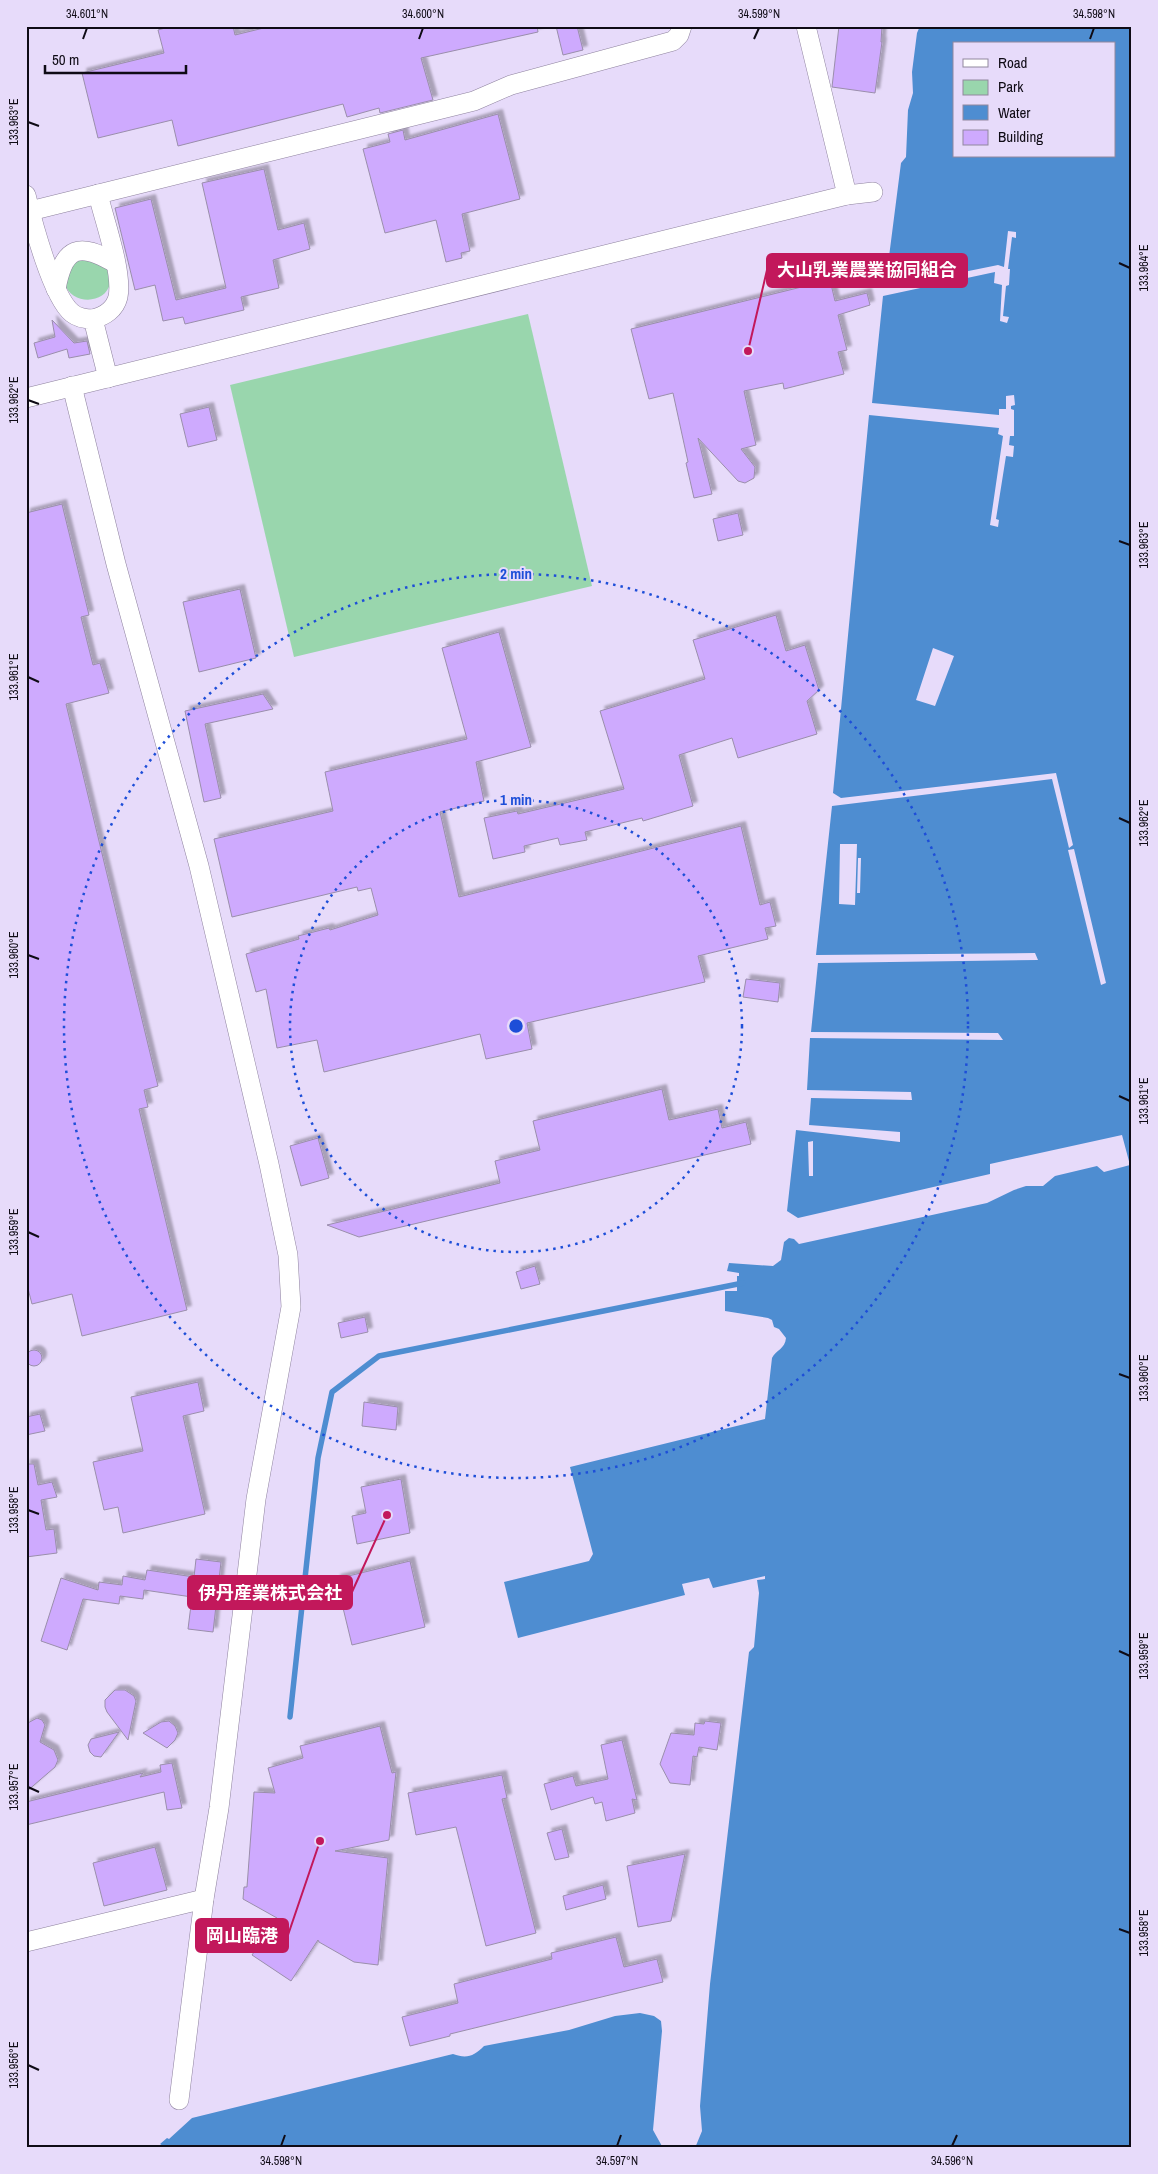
<svg xmlns="http://www.w3.org/2000/svg" width="1158" height="2174" viewBox="0 0 1158 2174" font-family="'Archivo Narrow','Noto Sans JP',sans-serif">
<defs>
<filter id="shadow"><feDropShadow dx="4.5" dy="-4.5" stdDeviation="1" flood-color="#0004"/></filter>
</defs>
<rect width="100%" height="100%" fill="#e7dbfa"/>
<g fill="#99d6ad">
<path d="M82,254l26,13c1,5 3,11 2,16 -4,22 -39,22 -45,1 -1,-4 0,-11 0,-15z"/>
<path d="M528,314l64,272 -298,71 -64,-272z"/>
</g>
<g fill="#4e8dd1" fill-rule="evenodd">
<path d="M920,26h212v2122h-437l7,-17 -2,-25 10,-122 39,-332 5,-5 5,-54 -2,-13 8,-1v-3l-52,12 -4,-10 -27,6 3,11 -167,43 -14,-56 85,-21 4,-7 -23,-87 195,-48 7,-61c4,-8 13,-9 14,-20l-7,-9 -5,-2 -2,-7 -4,-2 -43,-7v-20h12v-15h2v-3l-12,-2 2,-8 44,3 8,-6 3,-18 5,-4 5,1 5,5 188,-41 27,-13 12,-4h17l12,-10 42,-10 7,6 26,-7 -8,-30 -132,29v10l-192,44 -11,-7 9,-81 104,12v-10l-91,-7 2,-27 101,2 -1,-8 -104,-2 3,-52 193,2 -5,-7 -187,-1 7,-69 220,-3 -3,-7 -219,2 16,-149 220,-27 17,69 4,-3 -17,-72 -215,25 -8,-5 36,-378 130,13 -1,6 5,2 -13,89 8,2 1,-7 -3,-1 10,-63 7,1 1,-11 -5,-1 1,-9h4v-26l-3,-1v-3l4,-1 -1,-10 -8,1v13h-7v6l-127,-12 11,-107 112,-24 -1,11 8,2 -2,36 7,2 2,-6 -6,-1 3,-30 3,-1 1,-16h-2l4,-32 4,1v-6l-8,-1 -4,36 -6,-2 -113,23 16,-125 5,-6 2,-47 5,-17 -1,-21 5,-39zM954,44h160v112h-160zM933,648l21,8 -19,50 -19,-6zM840,844h17l-2,61 -16,-1zM1074,849l32,134 -5,2 -33,-135zM858,858h3l-1,35h-3zM813,1141v35h-4l-1,-34z"/>
<path d="M640,2013l14,3 7,5 1,10 -9,99 10,18h-502l2,-2 -3,-2 7,-6 2,1 23,-21 261,-64c14,5 21,2 31,-8l85,-16 46,-14z"/>
</g>
<g fill="none" stroke-linecap="round" stroke-linejoin="round">
<path stroke="#4e8dd1" stroke-width="5.5" d="M290,1717l28,-259 14,-66 47,-36 364,-73"/>
</g>
<g fill="#ceaafe" stroke="#9a8eab" filter="url(#shadow)">
<path d="M172,26h61l2,9 37,-9h265l1,6 -117,26 12,42 -53,13 -1,-5 -32,9 -4,-13 -165,42 -6,-26 -74,18 -16,-65 82,-20 -6,-23z"/>
<path d="M556,26h21l6,24 -20,5z"/>
<path d="M839,26h43l-1,16h1l-7,51 -43,-6z"/>
<path d="M498,114l22,85 -58,15 8,37 -9,2 1,5 -16,4 -10,-42 -51,13 -22,-84 27,-7 -2,-8 15,-4 2,10z"/>
<path d="M264,169l14,61 26,-7 6,26 -37,11 6,28 -38,9 3,13 -59,14 -2,-7 -20,4 -8,-36 -20,5 -20,-82 36,-9 25,101 50,-12 -24,-105z"/>
<path d="M830,280l5,21 32,-8 3,12 -32,10 9,35 -9,2 6,22 -60,15 -1,-6 -39,8 12,54 -15,4 14,18 -1,11 -9,5 -7,-2 -40,-43 14,56 -18,4 -8,-35 2,-1 -15,-69 -24,6 -18,-70z"/>
<path d="M52,320l22,23 13,-2 3,13 -21,4 -2,-9 -29,9 -4,-15 21,-6z"/>
<path d="M209,407l8,33 -29,7 -8,-33z"/>
<path d="M62,504l27,111 -8,2 12,48 7,-2 9,30 -43,11 92,382 -14,4 4,17 -9,2 48,201 -105,26 -10,-42 -40,10 -6,-23v-768z"/>
<path d="M738,513l5,22 -25,6 -5,-22z"/>
<path d="M240,589l16,69 -57,14 -16,-70z"/>
<path d="M776,615l10,36 19,-6 14,45 -12,11 10,33 -79,24 -6,-20 -53,17 14,51 -50,15 -1,-3 -57,14 2,8 -27,5 -2,-7 -34,8 1,6 -32,7 -9,-41 33,-7 1,3 106,-25 -24,-78 105,-32 -12,-39z"/>
<path d="M499,632l32,115 -55,15 8,39 -44,11 19,85 282,-71 19,79 10,-3 6,24 -11,2 3,11 -70,17 7,26 -178,41 5,26 -46,10 -6,-25 -156,38 -7,-32 -40,8 -11,-59 -10,3 -10,-38 53,-15 -1,-3 31,-8 1,2 48,-15 -7,-27 -13,3 -1,-4 -125,30 -18,-78 119,-28 -8,-39 142,-33 -25,-91z"/>
<path d="M263,694l10,15 -68,15 16,74 -17,4 -19,-91z"/>
<path d="M746,979l34,4 -2,19 -35,-5z"/>
<path d="M662,1089l7,31 49,-11 4,19 24,-6 5,22 -392,93 -32,-12 173,-42 -5,-22 45,-11 -7,-29z"/>
<path d="M318,1138l11,40 -28,8 -11,-40z"/>
<path d="M535,1266l5,18 -19,5 -5,-17z"/>
<path d="M365,1317l3,15 -27,6 -3,-15z"/>
<circle cx="34" cy="1358" r="8"/>
<path d="M198,1382l6,29 -21,5 22,98 -82,19 -5,-26 -14,3 -11,-48 50,-11 -12,-54z"/>
<path d="M364,1402l34,5 -2,23 -34,-4z"/>
<path d="M40,1414l5,17 -19,4v-18z"/>
<path d="M26,1464h8l4,21 14,-3 5,15 -16,3 5,30 8,-1 3,24 -31,4z"/>
<path d="M401,1479l9,54 -53,11 -5,-28 14,-3 -5,-26z"/>
<path d="M196,1559l25,3 -8,70 -25,-3 4,-32 -48,-7 -1,9 -23,-3 -1,8 -36,-5 -16,51 -26,-9 20,-63 37,12 1,-8 23,3 1,-9 22,4 2,-10 47,7z"/>
<path d="M410,1561l15,66 -73,18 -16,-66z"/>
<path d="M115,1690h10l9,6 2,5 -8,39 -21,-28 -2,-5v-7z"/>
<path d="M37,1718l5,2 3,5 -5,17 14,8 4,10 -3,7 -29,25v-68z"/>
<path d="M169,1721l6,5 3,7 -3,7 -8,8 -24,-15 18,-11z"/>
<path d="M705,1721l16,2 -4,27 -18,-3 -2,10 -4,-1 -3,29 -20,-2 -10,-19 11,-31 23,2 1,-12 9,1z"/>
<path d="M380,1726l12,47 4,-1 -7,68 -54,11 53,7 -10,107 -24,-3 -35,-20 -1,-2 -27,41 -39,-26 25,-37 -34,-19 1,-12h3l7,-95 21,1 -7,-25 35,-10 -3,-12z"/>
<path d="M119,1732l-18,25 -7,-1 -4,-4 -2,-7 3,-6z"/>
<path d="M622,1740l15,60 -5,-1 3,14 -29,8 -4,-19 -7,2 -2,-7 -42,13 -7,-26 29,-8 3,10 32,-7 -7,-34z"/>
<path d="M172,1763l10,45 -15,2 -3,-18 -138,33v-23l117,-29 -3,4 21,-5 -1,-7z"/>
<path d="M502,1775l5,23 -5,1 34,134 -50,13 -30,-119 -40,8 -8,-42z"/>
<path d="M562,1829l7,28 -14,3 -8,-27z"/>
<path d="M155,1847l12,43 -63,16 -11,-43z"/>
<path d="M685,1854l-14,67 -33,6 -11,-61z"/>
<path d="M603,1885l3,14 -40,11 -3,-14z"/>
<path d="M616,1937l8,30 33,-8 6,23 -213,52v2l-40,10 -8,-29 56,-14 -4,-19 98,-25 -1,-6z"/>
</g>
<g fill="none" stroke-linecap="round" stroke-linejoin="round">
<g stroke="#8e829e" stroke-width="20">
<g id="minor">
<path d="M806,26l41,169"/>
<path d="M26,195c6,25 26,102 46,118 6,5 13,6 21,6l15,59"/>
<path d="M30,211l444,-110 37,-16 162,-44 6,-6 3,-9"/>
<path d="M56,289c8,-43 23,-47 59,-26"/>
<path d="M93,319c12,-3 22,-10 25,-22 5,-25 -14,-77 -20,-103"/>
<path d="M72,386l44,178 83,302 70,298 19,91 3,52 -35,192 -37,309 -15,91 -25,201"/>
<path d="M26,398l821,-203 26,-3"/>
<path d="M26,1942l178,-43"/>
</g>
</g>
<use href="#minor" stroke="#fff" stroke-width="19"/>
</g>
<path fill="none" stroke="#0f0b15" stroke-width="2" d="M83,39l4,-11M419,39l4,-11M754,39l5,-11M1090,39l4,-11M28,122l11,4M1119,263l11,5M28,400l11,4M1119,541l11,4M28,677l11,5M1119,818l11,5M28,955l11,4M1119,1096l11,5M28,1232l11,5M1119,1374l11,4M28,1510l11,4M1119,1651l11,5M28,1787l11,5M1119,1929l11,4M28,2065l11,5M281,2146l4,-11M617,2146l4,-11M952,2146l5,-11"/>
<g fill="none" stroke="#1d4ed8" stroke-width="2.5" stroke-dasharray="2.5 5">
<circle cx="516" cy="1026" r="226"/>
<circle cx="516" cy="1026" r="452"/>
</g>
<circle cx="516" cy="1026" r="8" fill="#1d4ed8" stroke="#e7dbfa" stroke-width="2.5"/>
<g font-size="15" text-anchor="middle" font-weight="bold" fill="#1d4ed8" stroke="#e7dbfa" stroke-width="4" stroke-linejoin="round" paint-order="stroke">
<text x="516" y="579">2 min</text>
<text x="516" y="805">1 min</text>
</g>
<path fill="none" stroke="#c2185b" stroke-width="2" d="M748 351L767 270M387 1515L352 1592M320 1841L288 1935"/>
<g fill="#c2185b" stroke="#e7dbfa" stroke-width="2">
<circle cx="748" cy="351" r="5"/>
<circle cx="387" cy="1515" r="5"/>
<circle cx="320" cy="1841" r="5"/>
</g>
<g fill="#c2185b" stroke="#c2185b" stroke-width="2">
<rect x="767" y="254" width="200" height="33" rx="5"/>
<rect x="188" y="1576" width="164" height="33" rx="5"/>
<rect x="196" y="1919" width="92" height="33" rx="5"/>
</g>
<g font-size="18" text-anchor="middle" font-weight="bold" fill="#fff">
<text x="867" y="276">大山乳業農業協同組合</text>
<text x="270" y="1599">伊丹産業株式会社</text>
<text x="242" y="1942">岡山臨港</text>
</g>
<rect width="1158" height="2174" fill="none" stroke="#e7dbfa" stroke-width="55"/>
<rect x="953" y="42" width="162" height="115" fill="#e7dbfa" stroke="#91889e"/>
<rect x="963" y="59" width="25" height="8" fill="#ffffff" stroke="#91889e"/>
<text x="998" y="68" font-size="15" fill="#0f0b15">Road</text>
<rect x="963" y="80" width="25" height="15" fill="#99d6ad" stroke="#91889e"/>
<text x="998" y="92" font-size="15" fill="#0f0b15">Park</text>
<rect x="963" y="105" width="25" height="15" fill="#4e8dd1" stroke="#91889e"/>
<text x="998" y="118" font-size="15" fill="#0f0b15">Water</text>
<rect x="963" y="130" width="25" height="15" fill="#ceaafe" stroke="#91889e"/>
<text x="998" y="142" font-size="15" fill="#0f0b15">Building</text>
<path d="M45 65v8h141v-8" fill="none" stroke="#0f0b15" stroke-width="2.5"/>
<text x="52" y="65" font-size="15" fill="#0f0b15" stroke="#e7dbfa" stroke-width="4" paint-order="stroke">50 m</text>
<rect x="28" y="28" width="1102" height="2118" fill="none" stroke="#0f0b15" stroke-width="2"/>
<g font-size="12" text-anchor="middle" fill="#0f0b15">
<text x="87" y="18">34.601°N</text>
<text x="423" y="18">34.600°N</text>
<text x="759" y="18">34.599°N</text>
<text x="1094" y="18">34.598°N</text>
<text transform="translate(14 122) rotate(-90)" y="4">133.963°E</text>
<text transform="translate(1144 268) rotate(-90)" y="4">133.964°E</text>
<text transform="translate(14 400) rotate(-90)" y="4">133.962°E</text>
<text transform="translate(1144 545) rotate(-90)" y="4">133.963°E</text>
<text transform="translate(14 677) rotate(-90)" y="4">133.961°E</text>
<text transform="translate(1144 823) rotate(-90)" y="4">133.962°E</text>
<text transform="translate(14 955) rotate(-90)" y="4">133.960°E</text>
<text transform="translate(1144 1101) rotate(-90)" y="4">133.961°E</text>
<text transform="translate(14 1232) rotate(-90)" y="4">133.959°E</text>
<text transform="translate(1144 1378) rotate(-90)" y="4">133.960°E</text>
<text transform="translate(14 1510) rotate(-90)" y="4">133.958°E</text>
<text transform="translate(1144 1656) rotate(-90)" y="4">133.959°E</text>
<text transform="translate(14 1787) rotate(-90)" y="4">133.957°E</text>
<text transform="translate(1144 1933) rotate(-90)" y="4">133.958°E</text>
<text transform="translate(14 2065) rotate(-90)" y="4">133.956°E</text>
<text x="281" y="2165">34.598°N</text>
<text x="617" y="2165">34.597°N</text>
<text x="952" y="2165">34.596°N</text>
</g>
</svg>
